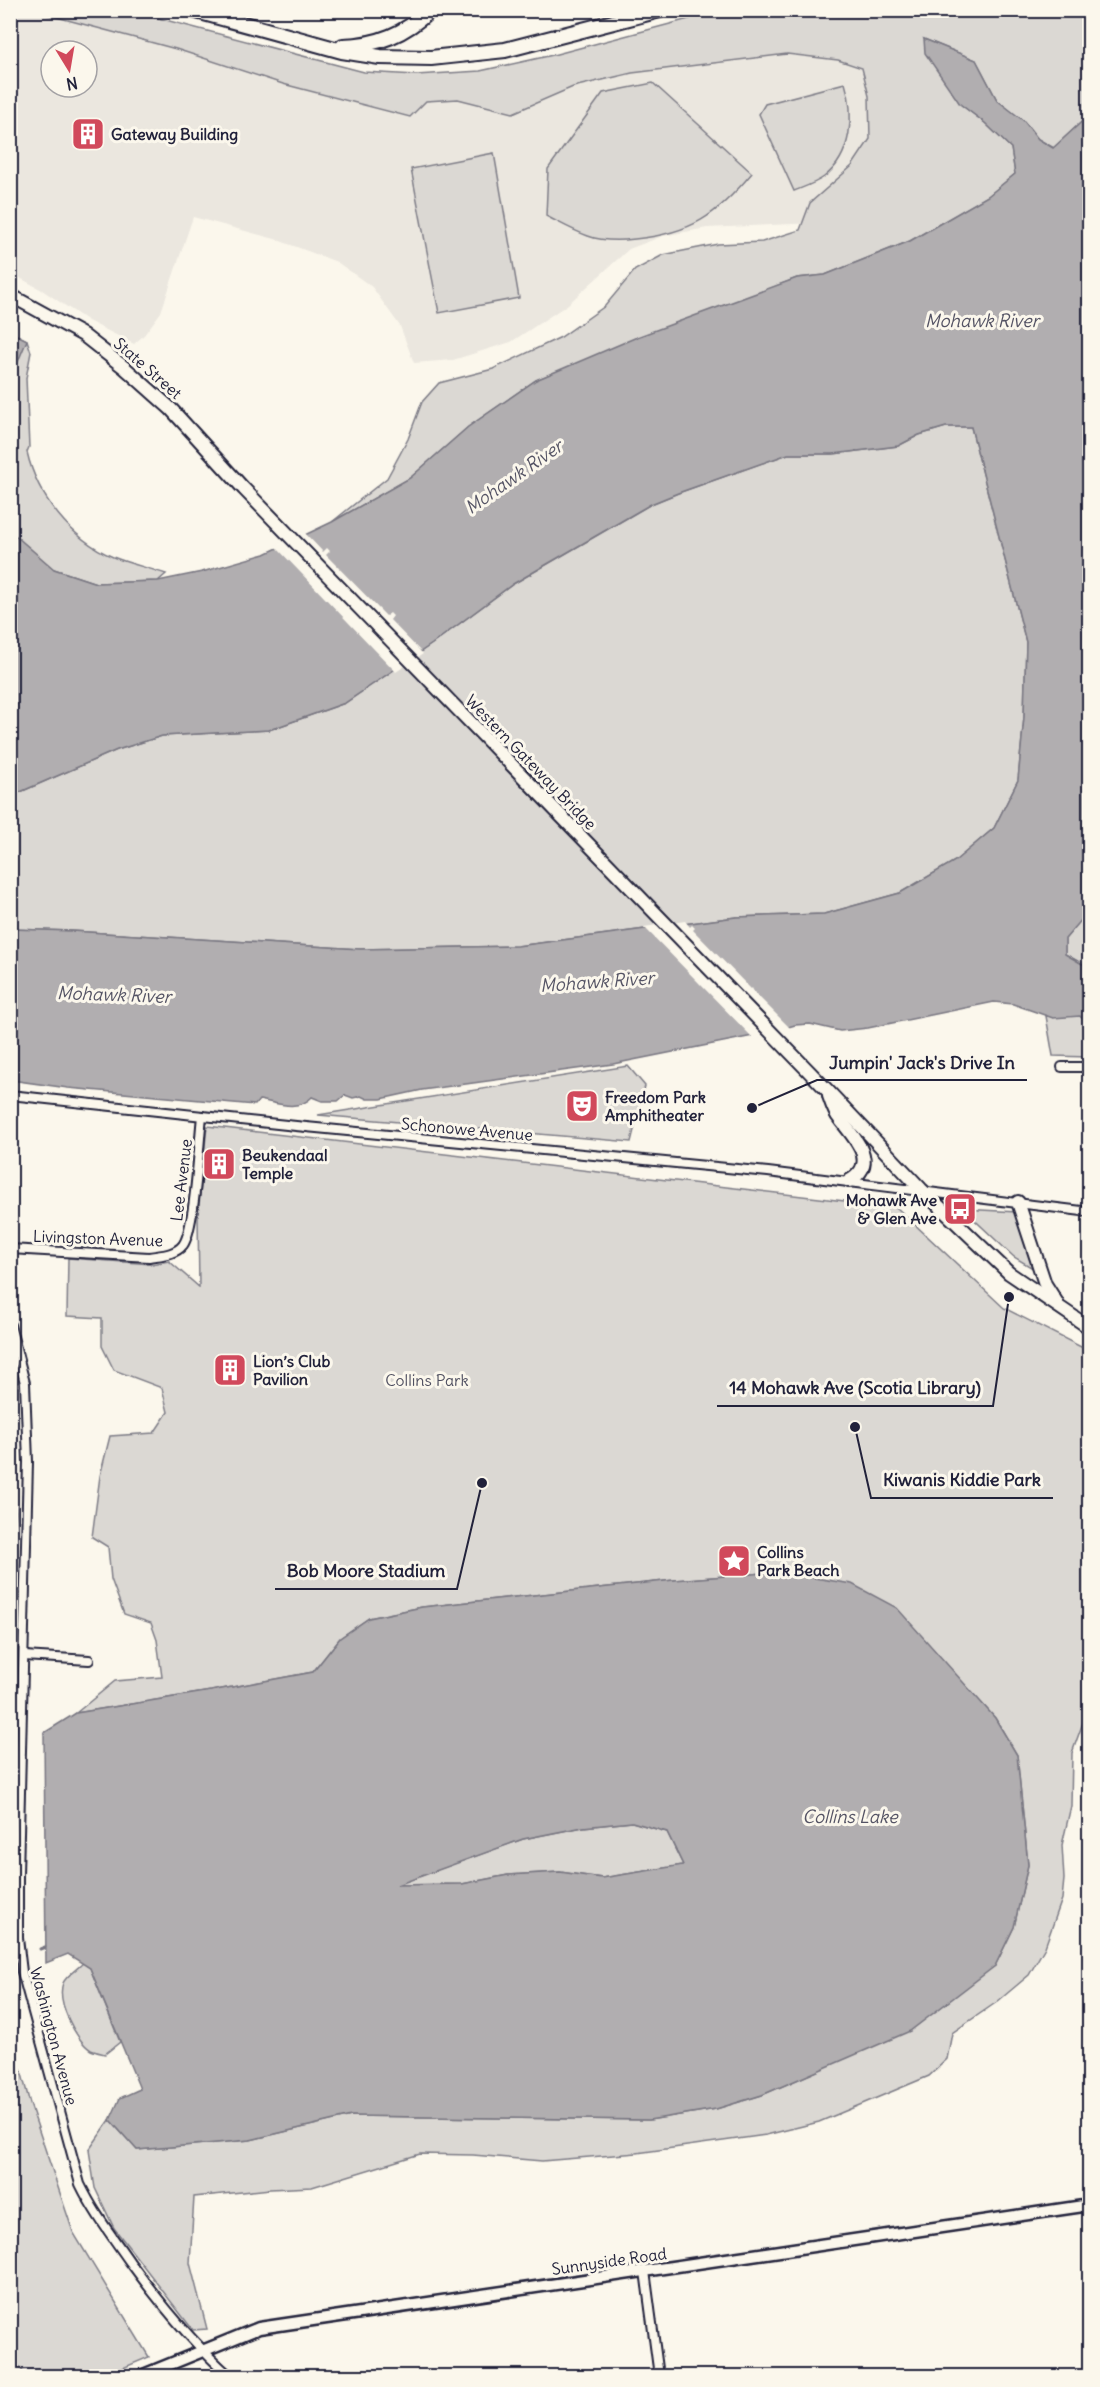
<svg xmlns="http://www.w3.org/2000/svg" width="1100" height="2387" viewBox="0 0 1100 2387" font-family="Delius,sans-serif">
<rect width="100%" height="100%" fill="#fbf7ec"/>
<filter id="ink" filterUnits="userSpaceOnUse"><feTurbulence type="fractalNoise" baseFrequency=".0167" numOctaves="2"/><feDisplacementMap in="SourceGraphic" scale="12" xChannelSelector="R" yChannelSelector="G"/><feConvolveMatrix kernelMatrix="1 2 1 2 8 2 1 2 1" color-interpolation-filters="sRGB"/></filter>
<g filter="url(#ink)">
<path fill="#ebe7df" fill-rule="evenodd" d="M10,11h24l142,38 107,35 126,33 17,-16 32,-2 55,13 60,-25 59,-14 158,-29 77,13 25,111 -78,55 -107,5 -44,8 -34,13 -62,56 -56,37 -58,18 -39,3 -14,-37 -28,-39 -35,-25 -62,-23 -82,-22 -32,95 -17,23 -10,9 -46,-23 -46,-31 -31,-17zM51,51h36v36h-36z"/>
<g fill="#dbd8d3" stroke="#7e7d87" stroke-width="1.5">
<path d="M34,11h97l233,61 52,3 64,-4 73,-16 166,-44h370v104l-35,33 -16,-9 -15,-18 -26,-21 -21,-40 -52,-21 36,65 25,19 26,25 4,26 -27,22 -78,45 -85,34 -28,3 -261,102 -68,47 -58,51 -78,44 55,-44 21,-39 14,-37 17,-19 54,-14 68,-32 44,-31 30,-36 28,-15 55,-11 44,-2 38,-12 10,-27 42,-37 18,-27 -1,-43 -7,-28 -24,-8 -51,-6 -155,19 -59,14 -60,26 -55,-14 -32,2 -16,16 -127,-33 -107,-35z"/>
<path d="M653,83l99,90c-36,43 -60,60 -117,66 -15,2 -33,2 -47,-3 -14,-5 -28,-13 -42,-20l2,-47 55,-76z"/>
<path d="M845,83c10,31 7,73 -21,94 -8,6 -20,10 -30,14l-35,-77 6,-10z"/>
<path d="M494,153l25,145 -80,15 -28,-144z"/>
<path d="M19,336l8,4 4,12 -5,26 3,69 -2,5c10,44 44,87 86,105 17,7 36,11 53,17l-8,7 -62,2 -42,-14 -43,5 -1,-223z"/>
<path d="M946,427h25l55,215 -2,75 -6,63 -24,48 -39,33 -55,32 -76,21 -88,3 -219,29 -157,3 -288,-18 -61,-2v-133l106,-46 45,-14 107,-6 76,-27 87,-59 81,-60 138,-80 27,-11 110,-39h45l65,-8 21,-11z"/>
<path d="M1089,910v53l-6,1 -18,-10v-15z"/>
<path d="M1046,1016h34l9,9v32l-36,-1z"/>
<path d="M628,1066l17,20 -14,56 -313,-27z"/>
<path d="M207,1126l689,81 108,101 85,43v355l-17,47 -1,53 -9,39 2,34 -2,20 -17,48 -16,28 -32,27 -45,31 -5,26 -18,17 -110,46 -53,13 -129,18 -95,8 -69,-6 -53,-1 -108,33 -42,2 -76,8 -4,66 17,66 -14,1 -79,-102 -19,-40 -6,-38 21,-30 27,30 113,-10 101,-24 298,4 67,-11 46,-14 57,-25 176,-104 19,-39 14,-62 -11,-110 -22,-37 -52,-57 -166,-89 -103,8 -252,27 -53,11 -29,20 -27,34 -102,19 -135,22 39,-32 47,-4 -5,-37 -6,-17 -27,-9 -13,-35 -3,-32 -16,-10 8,-61 10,-40 44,-3 14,-21 -6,-24 -48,-18 -12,-24v-28l-35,-2 1,-58 84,6 17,-3 30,26 -1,-72z"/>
<path d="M963,1209l54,3 19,58 -22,-13z"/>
<path d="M10,1439l6,72 -5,90h-1z"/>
<path d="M632,1822l35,10 16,33 -81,13 -42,-6 -52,3 -46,9 -67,1 128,-46 60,-12z"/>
<path d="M83,1963l7,5 30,74 -15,12c-4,-1 -10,-2 -14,-4 -15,-9 -35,-49 -28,-67 3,-7 14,-14 20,-20z"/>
<path d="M11,2033l19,71 43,128 76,125 -45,19h-78l-15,-21z"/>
</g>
<g fill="#b1aeb0" stroke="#787681" stroke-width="1.5" fill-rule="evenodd">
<path d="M924,39l52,21 21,40 27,21 14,18 15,9 36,-33 1,795 -25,29v15l17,10 7,-1v62l-9,-9 -27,2 -40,-14 -19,-2 -126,26 -28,3 -30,-7 -15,1 -27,8 -155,31 -191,26 -41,9h-14l-6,-3 -8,2 -8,-3 -7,6h-16l-10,-4c-14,15 -36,6 -53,3l-4,5 -187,-17 -57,-8v-151l61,2 288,18 157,-3 219,-29 88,-3 76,-21 55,-32 39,-33 24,-48 6,-63 2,-75 -55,-215h-25l-27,8 -21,11 -65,8h-45l-110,39 -27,11 -138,80 -81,60 -87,59 -76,27 -107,6 -45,14 -106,46 -1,-265 44,38 42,14 62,-2 44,-9 63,-18 67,-32 78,-44 58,-51 68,-47 101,-43 160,-59 28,-3 85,-34 78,-45 27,-22 -4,-26 -26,-25 -25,-19 -35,-51z"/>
<path d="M11,332l16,8 -13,31 -3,27z"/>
<path d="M777,1572l75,12 45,24 98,110 22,37 11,110 -14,62 -19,39 -85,65 -148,64 -46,14 -67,11 -298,-4 -101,24 -113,10 -27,-30 10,-22 20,-9 -50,-121 -22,-14 -22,9 -2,-230 32,-20 135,-22 102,-19 27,-34 29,-20 53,-11 252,-27zM632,1822l35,10 16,33 -81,13 -42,-6 -52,3 -46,9 -65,1 126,-46 60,-12z"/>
</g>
<g fill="#fbf7ec">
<path d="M304,532l19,20 4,-4 3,3 -4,4 60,61 4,-3 3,3 -3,4 33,34 -27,18 -121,-126z"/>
<path d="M685,921l5,6 2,-2 3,3 -2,2 58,59 1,-1 2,4 37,37 -37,10 -110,-112z"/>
</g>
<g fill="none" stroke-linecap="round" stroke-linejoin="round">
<path stroke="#787681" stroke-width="3" d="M40,1949l5,-2"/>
<g stroke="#22223b" stroke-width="12">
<g id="street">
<path d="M1062,1067h28"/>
<path d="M10,1095l286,31 472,46 322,40"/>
<path d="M10,1249l139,8c12,-2 26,-2 34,-12 12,-16 16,-104 19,-129"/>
<path d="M10,1325l15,58 3,79 -10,413v63l4,34 58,212c14,29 32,52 50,78 30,41 62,81 100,114"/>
<path d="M24,1656l65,4"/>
<path d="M645,2271l14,105"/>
</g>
</g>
<g stroke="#22223b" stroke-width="15">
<path id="secondary" d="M141,2376l118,-48 831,-123"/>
</g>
<g stroke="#22223b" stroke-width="16">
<g id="primary">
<path d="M10,295l73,40 42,33 46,41 73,80 583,601 94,99 88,84 81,55"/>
<path d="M829,1096c3,8 5,16 10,22 14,19 42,45 10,63"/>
<path d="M1018,1202l27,82 12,19"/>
</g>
</g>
<g stroke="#22223b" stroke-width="18">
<g id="highway">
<path d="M193,10l149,41 38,6 51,1 74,-8 155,-40"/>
<path d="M343,46c35,-1 62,-12 87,-36"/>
</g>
</g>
<use href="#street" stroke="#fbf7ec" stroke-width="8"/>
<use href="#secondary" stroke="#fbf7ec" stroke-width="10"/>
<use href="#primary" stroke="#fbf7ec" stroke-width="12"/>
<use href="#highway" stroke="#fbf7ec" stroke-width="14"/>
<path stroke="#22223b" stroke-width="3" d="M10,2373l3,3"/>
</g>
</g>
<defs>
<g id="building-square" transform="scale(1.725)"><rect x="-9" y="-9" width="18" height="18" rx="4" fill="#d1495b" stroke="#fbf7ec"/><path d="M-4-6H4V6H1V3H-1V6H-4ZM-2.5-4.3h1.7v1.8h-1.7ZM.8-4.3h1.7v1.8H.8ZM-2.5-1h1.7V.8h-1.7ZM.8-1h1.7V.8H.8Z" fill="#fff"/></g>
<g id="theatre-square" transform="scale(1.725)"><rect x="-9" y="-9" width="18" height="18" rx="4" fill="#d1495b" stroke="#fbf7ec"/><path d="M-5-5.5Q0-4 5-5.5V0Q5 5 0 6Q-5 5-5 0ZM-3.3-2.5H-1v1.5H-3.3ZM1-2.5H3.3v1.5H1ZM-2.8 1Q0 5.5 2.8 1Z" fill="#fff"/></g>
<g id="bus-square" transform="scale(1.725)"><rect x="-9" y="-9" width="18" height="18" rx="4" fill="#d1495b" stroke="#fbf7ec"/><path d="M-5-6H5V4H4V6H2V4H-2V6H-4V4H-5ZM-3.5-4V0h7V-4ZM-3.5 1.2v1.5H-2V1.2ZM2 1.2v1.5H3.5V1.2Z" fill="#fff"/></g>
<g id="sight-square" transform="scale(1.725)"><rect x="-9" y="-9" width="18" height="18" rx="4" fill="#d1495b" stroke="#fbf7ec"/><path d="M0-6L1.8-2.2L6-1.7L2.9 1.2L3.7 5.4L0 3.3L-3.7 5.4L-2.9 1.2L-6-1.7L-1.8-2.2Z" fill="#fff"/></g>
</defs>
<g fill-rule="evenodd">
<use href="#building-square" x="88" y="134"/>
<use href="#theatre-square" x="582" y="1106"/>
<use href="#building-square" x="219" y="1164"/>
<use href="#bus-square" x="960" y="1209"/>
<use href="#building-square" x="230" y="1370"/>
<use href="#sight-square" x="734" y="1561"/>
</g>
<g text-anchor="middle" stroke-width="6" stroke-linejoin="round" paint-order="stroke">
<g font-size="16" font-weight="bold" fill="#22223b" stroke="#fbf7ec" text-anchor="start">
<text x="111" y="140">Gateway Building</text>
<text x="605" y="1103">Freedom Park<tspan x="605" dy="18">Amphitheater</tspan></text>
<text x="242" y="1161">Beukendaal<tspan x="242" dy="18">Temple</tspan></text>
<text x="937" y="1206" text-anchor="end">Mohawk Ave<tspan x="937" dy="18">&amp; Glen Ave</tspan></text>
<text x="253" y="1367">Lion’s Club<tspan x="253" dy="18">Pavilion</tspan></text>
<text x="757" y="1558">Collins<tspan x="757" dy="18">Park Beach</tspan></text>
</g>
<g font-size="16" fill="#22223b" stroke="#fbf7ec">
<text transform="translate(148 368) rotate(41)" y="6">State Street</text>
<text transform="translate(531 762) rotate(46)" y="6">Western Gateway Bridge</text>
<text transform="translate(467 1129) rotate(5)" y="6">Schonowe Avenue</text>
<text transform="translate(181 1180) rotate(-83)" y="6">Lee Avenue</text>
<text transform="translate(98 1238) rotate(2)" y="6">Livingston Avenue</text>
<text transform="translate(54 2036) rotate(75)" y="6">Washington Avenue</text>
<text transform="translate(609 2261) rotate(-8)" y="6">Sunnyside Road</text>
</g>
<g font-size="16" fill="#505061" stroke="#fbf7ec">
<text x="427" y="1386">Collins Park</text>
</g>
<g font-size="18" font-style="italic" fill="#545364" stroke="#fbf7ec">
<text x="982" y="327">Mohawk River</text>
<text transform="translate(514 477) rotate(-35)" y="6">Mohawk River</text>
<text transform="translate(597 982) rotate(-4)" y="6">Mohawk River</text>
<text transform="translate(114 995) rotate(2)" y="6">Mohawk River</text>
<text x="850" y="1823">Collins Lake</text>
</g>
</g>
<path fill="none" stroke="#22223b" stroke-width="2" d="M752 1108L817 1080H1027M1009 1297L993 1406H717M855 1427L871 1498H1053M482 1483L457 1589H275"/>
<g fill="#22223b" stroke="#fbf7ec" stroke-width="2">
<circle cx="752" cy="1108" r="6"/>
<circle cx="1009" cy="1297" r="6"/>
<circle cx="855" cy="1427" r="6"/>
<circle cx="482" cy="1483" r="6"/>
</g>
<g font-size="18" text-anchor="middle" font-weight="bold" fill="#22223b" stroke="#fbf7ec" stroke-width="6" stroke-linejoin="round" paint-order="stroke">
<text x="922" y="1069">Jumpin' Jack's Drive In</text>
<text x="855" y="1394">14 Mohawk Ave (Scotia Library)</text>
<text x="962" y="1486">Kiwanis Kiddie Park</text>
<text x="366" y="1577">Bob Moore Stadium</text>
</g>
<rect width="1100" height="2387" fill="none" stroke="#fbf7ec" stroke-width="36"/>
<rect x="18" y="18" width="1064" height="2351" fill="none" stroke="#22223b" stroke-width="2" filter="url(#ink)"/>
<g transform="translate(69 69) rotate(169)"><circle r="28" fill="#fbf7ec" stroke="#a4a2a5" stroke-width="1.5"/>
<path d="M0-4.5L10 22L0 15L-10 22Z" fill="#d1495b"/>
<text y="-9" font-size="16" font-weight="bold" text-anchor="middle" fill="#22223b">N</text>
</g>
</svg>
